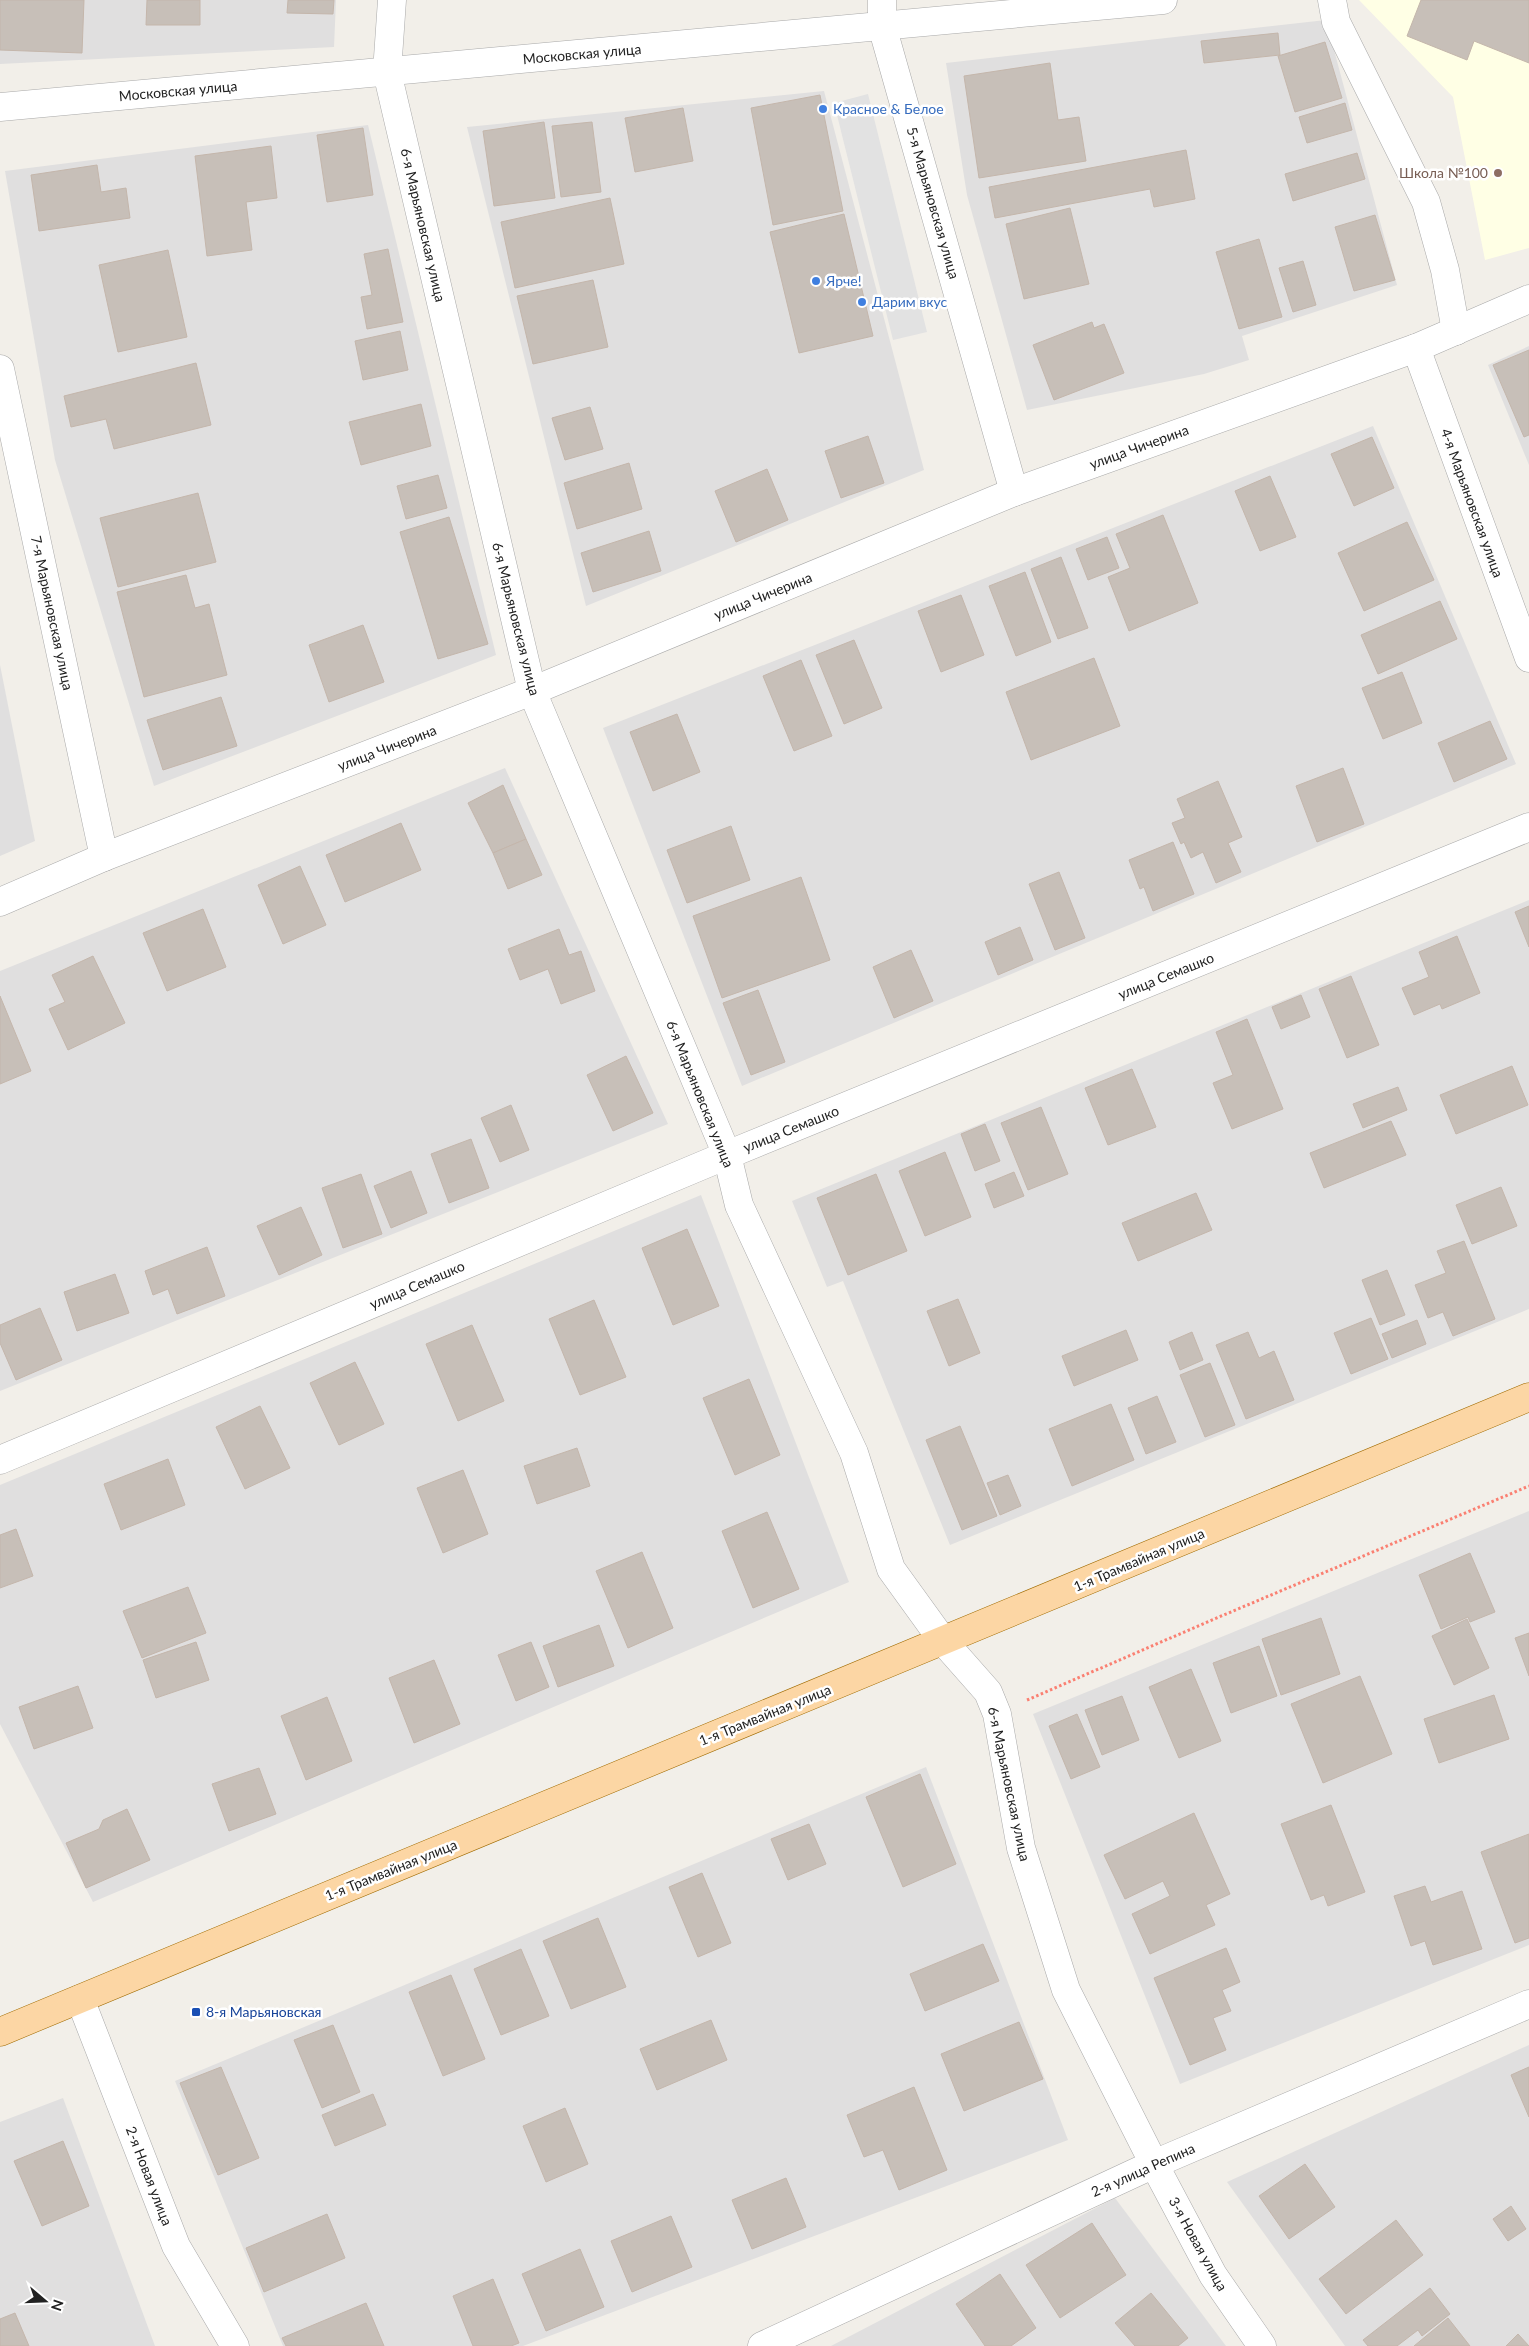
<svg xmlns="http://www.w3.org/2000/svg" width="1529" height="2346" viewBox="0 0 1529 2346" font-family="Lato,sans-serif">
<rect width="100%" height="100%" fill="#f2efe9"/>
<g fill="#e0dfdf">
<path d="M0,0h336l-2,47 -334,17z"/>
<path d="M1326,20l71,265 -155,51 7,24 -45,14 -177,36 -60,-215 -21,-132z"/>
<path d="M824,91l100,379 -338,136 -119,-479z"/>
<path d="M368,125l128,530 -342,131 -99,-326 -50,-289z"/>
<path d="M1529,346v119l-41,-100z"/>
<path d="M1373,426l143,338 -774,322 -139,-358z"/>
<path d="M0,665l35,176 -35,15z"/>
<path d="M505,768l163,356 -668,267v-420z"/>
<path d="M1529,900v409l-579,236 -107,-264 -16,6 -35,-86z"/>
<path d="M701,1195l148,387 -756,320 -93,-178v-239z"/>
<path d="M1529,1511v434l-349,139 -147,-370z"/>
<path d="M926,1767l142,373 -545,206h-240l-108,-265z"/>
<path d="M1529,2045v301h-184l-118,-164z"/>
<path d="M63,2098l92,248h-155v-224z"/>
<path d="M1115,2198l111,148h-395z"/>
</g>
<path fill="#ffffe5" d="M1359,0h170v248l-44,12 -32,-163z"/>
<path fill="#e2e2e2" d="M868,94l59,238 -34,8 -59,-237z"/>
<g fill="#c7bfb8" stroke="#c4b6ab">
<path d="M0,0h84l-2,53 -82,-3z"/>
<path d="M147,0h53v25h-54z"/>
<path d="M288,0h46l-1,14 -46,-1z"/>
<path d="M1421,0h108v63l-55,-22 -7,19 -60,-24z"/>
<path d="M1278,33l2,22 -76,8 -3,-22z"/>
<path d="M1325,42l17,56 -47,14 -17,-56z"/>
<path d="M1050,63l8,57 21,-3 7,44 -107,17 -15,-102z"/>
<path d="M820,95l23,116 -70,14 -22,-117z"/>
<path d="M1345,103l7,27 -45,13 -8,-26z"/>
<path d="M683,108l10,53 -58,11 -10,-54z"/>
<path d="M544,122l11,76 -61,8 -11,-75z"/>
<path d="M592,122l9,70 -40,5 -9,-71z"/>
<path d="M363,128l10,67 -46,7 -10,-67z"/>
<path d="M271,146l6,52 -31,4 6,48 -45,6 -12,-100z"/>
<path d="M1186,150l9,49 -41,8 -4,-18 -155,29 -6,-31z"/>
<path d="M1357,153l8,26 -72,22 -8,-27z"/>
<path d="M97,165l4,27 25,-4 4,30 -91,13 -8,-56z"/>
<path d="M610,198l14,66 -109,24 -14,-66z"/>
<path d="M1070,208l19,76 -65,15 -18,-75z"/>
<path d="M844,214l29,122 -74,17 -29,-121z"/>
<path d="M1375,215l20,65 -41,11 -19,-64z"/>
<path d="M1259,239l23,78 -43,12 -23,-77z"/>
<path d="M388,249l15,73 -36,7 -6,-32 11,-2 -8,-41z"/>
<path d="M168,250l19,87 -69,15 -19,-87z"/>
<path d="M1303,261l13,44 -23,7 -14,-44z"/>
<path d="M593,280l15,67 -75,17 -16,-68z"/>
<path d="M1092,322l2,6 10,-4 20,49 -70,27 -21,-55z"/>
<path d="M400,331l8,39 -45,10 -8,-39z"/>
<path d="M1529,350v85l-5,2 -31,-72z"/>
<path d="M196,363l15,62 -97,24 -8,-30 -35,8 -7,-31z"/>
<path d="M421,404l10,42 -70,19 -12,-43z"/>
<path d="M590,407l13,42 -38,11 -13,-42z"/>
<path d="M868,436l16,47 -43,15 -16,-47z"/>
<path d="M1372,437l22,51 -40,18 -23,-52z"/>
<path d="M629,463l13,46 -65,20 -13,-46z"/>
<path d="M767,469l21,51 -52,22 -21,-51z"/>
<path d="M438,475l9,33 -41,11 -9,-33z"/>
<path d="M1270,476l26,61 -36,14 -25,-60z"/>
<path d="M198,493l18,69 -98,25 -18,-69z"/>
<path d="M1163,515l35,88 -69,28 -21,-54 22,-9 -14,-34z"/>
<path d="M449,517l39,127 -50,15 -38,-127z"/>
<path d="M1407,522l27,58 -70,31 -26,-58z"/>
<path d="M649,531l12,40 -68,21 -12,-39z"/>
<path d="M1107,537l12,31 -31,12 -12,-31z"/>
<path d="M1061,557l27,71 -30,11 -27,-70z"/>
<path d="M1025,572l26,70 -35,14 -27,-70z"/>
<path d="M186,575l9,33 14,-4 18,71 -83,22 -27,-105z"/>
<path d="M961,595l23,60 -43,17 -23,-61z"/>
<path d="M1440,601l17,38 -79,35 -17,-39z"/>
<path d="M363,625l21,57 -55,20 -20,-57z"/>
<path d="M854,640l28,68 -38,16 -28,-69z"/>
<path d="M1094,658l26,68 -89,34 -25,-68z"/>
<path d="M801,660l31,76 -38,15 -31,-75z"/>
<path d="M1402,672l20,51 -39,16 -21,-51z"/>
<path d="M221,697l16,49 -74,24 -16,-50z"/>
<path d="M677,714l23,58 -47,19 -23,-59z"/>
<path d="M1490,721l17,38 -53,23 -16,-39z"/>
<path d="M1343,768l21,56 -47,18 -21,-56z"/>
<path d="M1218,781l24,56 -14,6 13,29 -25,11 -13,-31 -12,6 -7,-16 -3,2 -9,-21 13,-5 -8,-19z"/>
<path d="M503,785l23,54 -33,14 -25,-50z"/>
<path d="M401,823l20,47 -76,32 -19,-47z"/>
<path d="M731,826l19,54 -63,23 -20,-53z"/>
<path d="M526,839l16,36 -34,14 -15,-36z"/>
<path d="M1173,842l21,52 -41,17 -9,-24 -4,2 -11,-29z"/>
<path d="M300,866l26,59 -43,19 -25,-59z"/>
<path d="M1059,872l26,66 -30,12 -26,-66z"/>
<path d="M801,877l29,83 -108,38 -29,-82z"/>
<path d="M1529,906v41l-14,-35z"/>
<path d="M203,909l23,58 -59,24 -24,-58z"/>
<path d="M1020,927l13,33 -35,15 -13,-33z"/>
<path d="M559,929l10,26 12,-4 14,40 -34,13 -13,-35 -28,11 -12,-31z"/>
<path d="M1457,936l23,57 -38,16 -2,-5 -26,11 -12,-27 27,-11 -10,-25z"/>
<path d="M911,950l22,51 -39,17 -21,-51z"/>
<path d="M93,956l32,67 -57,27 -19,-41 16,-7 -13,-27z"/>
<path d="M1351,976l28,69 -32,13 -28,-69z"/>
<path d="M758,990l27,72 -34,13 -28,-72z"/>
<path d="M1301,995l9,22 -29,12 -9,-22z"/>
<path d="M0,996l31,75 -31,13z"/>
<path d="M1247,1019l36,90 -51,20 -19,-46 20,-8 -17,-43z"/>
<path d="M626,1056l27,57 -40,18 -26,-56z"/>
<path d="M1512,1066l16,39 -72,29 -16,-39z"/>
<path d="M1132,1069l24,58 -48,18 -23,-57z"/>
<path d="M1398,1087l9,23 -44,18 -10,-24z"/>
<path d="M511,1105l18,45 -29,12 -19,-44z"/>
<path d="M1041,1107l27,67 -40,16 -27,-67z"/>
<path d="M1391,1121l15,34 -82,33 -14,-35z"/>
<path d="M985,1124l15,37 -25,10 -14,-37z"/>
<path d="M471,1139l18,49 -40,15 -18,-49z"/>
<path d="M945,1152l26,65 -46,19 -26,-65z"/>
<path d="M411,1171l16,42 -36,15 -17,-42z"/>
<path d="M1014,1172l10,24 -30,12 -9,-24z"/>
<path d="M361,1174l21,60 -39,14 -21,-60z"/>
<path d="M876,1174l31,77 -59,24 -31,-77z"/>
<path d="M1501,1187l16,39 -45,18 -16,-39z"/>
<path d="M1196,1193l16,37 -74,31 -16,-38z"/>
<path d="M301,1207l21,48 -43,20 -22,-49z"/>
<path d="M687,1229l32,77 -46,19 -31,-77z"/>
<path d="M1464,1241l31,78 -42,17 -10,-24 -15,6 -13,-33 31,-12 -9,-22z"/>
<path d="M207,1247l18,49 -48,18 -9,-25 -15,6 -8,-24z"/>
<path d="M1387,1270l18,45 -25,10 -18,-45z"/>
<path d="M115,1274l14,39 -52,18 -13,-39z"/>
<path d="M958,1299l22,54 -31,13 -22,-55z"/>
<path d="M594,1300l32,77 -46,18 -31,-76z"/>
<path d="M40,1308l22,52 -46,20 -16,-37v-18z"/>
<path d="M1371,1318l17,41 -37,15 -17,-41z"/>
<path d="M1417,1320l9,24 -34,14 -10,-24z"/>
<path d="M472,1325l32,76 -46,20 -32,-77z"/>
<path d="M1126,1330l12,30 -64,26 -12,-30z"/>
<path d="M1192,1332l11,28 -23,10 -11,-28z"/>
<path d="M1248,1332l11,26 15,-7 20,49 -48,19 -30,-74z"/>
<path d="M355,1362l29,62 -45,21 -29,-62z"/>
<path d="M1210,1363l25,62 -30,12 -25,-62z"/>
<path d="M749,1379l31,76 -45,20 -32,-77z"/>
<path d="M1157,1396l19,46 -30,12 -18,-46z"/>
<path d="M1111,1404l23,56 -62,26 -23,-57z"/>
<path d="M260,1406l30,62 -45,21 -29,-62z"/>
<path d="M960,1426l37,90 -35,14 -36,-90z"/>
<path d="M577,1448l13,38 -53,18 -13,-38z"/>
<path d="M168,1459l17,46 -64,25 -17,-46z"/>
<path d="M463,1470l25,64 -45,19 -26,-65z"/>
<path d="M1008,1475l13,31 -21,9 -13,-32z"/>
<path d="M767,1512l32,77 -46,19 -31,-77z"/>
<path d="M16,1529l17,47 -33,12v-53z"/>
<path d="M642,1552l31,76 -45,20 -32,-77z"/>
<path d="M1470,1553l25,59 -25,10 -2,-5 -27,12 -22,-54z"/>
<path d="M188,1587l18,46 -64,25 -19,-47z"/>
<path d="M1321,1618l19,56 -59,21 -19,-56z"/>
<path d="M1467,1619l22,49 -35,17 -22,-49z"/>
<path d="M599,1625l15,41 -56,21 -15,-41z"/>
<path d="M1529,1633v43l-14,-38z"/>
<path d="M196,1642l13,38 -53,18 -13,-38z"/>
<path d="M531,1642l18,45 -33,14 -18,-46z"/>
<path d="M1259,1646l18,50 -46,17 -18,-50z"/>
<path d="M434,1660l26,64 -46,19 -25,-65z"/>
<path d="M1191,1669l30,72 -42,17 -30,-71z"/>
<path d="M1360,1676l32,78 -69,29 -32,-79z"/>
<path d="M78,1686l15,42 -59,21 -15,-42z"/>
<path d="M1494,1695l15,44 -70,24 -15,-44z"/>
<path d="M1122,1696l17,44 -37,15 -17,-45z"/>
<path d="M327,1697l25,64 -46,19 -25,-64z"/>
<path d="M1077,1714l23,53 -29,12 -22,-53z"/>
<path d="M259,1768l17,46 -47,17 -17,-47z"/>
<path d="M920,1774l36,90 -53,23 -37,-90z"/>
<path d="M1331,1805l34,87 -37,14 -4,-11 -13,5 -30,-76z"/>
<path d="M127,1809l23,51 -64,28 -20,-45 33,-14 4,-9z"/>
<path d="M1194,1813l36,81 -24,11 9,20 -65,29 -18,-40 38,-18 -7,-15 -38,18 -21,-44z"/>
<path d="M809,1824l17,40 -38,16 -17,-41z"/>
<path d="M1529,1834v104l-14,5 -34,-91z"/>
<path d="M702,1873l29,70 -33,14 -29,-70z"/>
<path d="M1425,1886l6,16 31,-11 20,58 -49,16 -8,-24 -14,5 -17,-50z"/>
<path d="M598,1918l28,69 -55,22 -28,-68z"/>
<path d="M983,1944l16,37 -74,30 -15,-37z"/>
<path d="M1226,1948l14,34 -18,8 9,21 -18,7 13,32 -36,15 -36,-87z"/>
<path d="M521,1949l28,67 -48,19 -27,-66z"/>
<path d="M451,1975l34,84 -42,17 -34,-84z"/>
<path d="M711,2020l16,40 -70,30 -17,-41z"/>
<path d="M1019,2022l24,57 -79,32 -23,-57z"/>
<path d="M333,2025l27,67 -38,16 -28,-68z"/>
<path d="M221,2067l38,91 -41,17 -38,-92z"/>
<path d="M1529,2067v50l-18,-42z"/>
<path d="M914,2087l33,83 -48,20 -16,-40 -19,7 -17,-42z"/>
<path d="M373,2094l13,31 -51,21 -13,-31z"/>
<path d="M565,2108l23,56 -42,18 -23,-56z"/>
<path d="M63,2141l26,65 -47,20 -28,-65z"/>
<path d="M1305,2164l30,43 -46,32 -30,-43z"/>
<path d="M786,2178l20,49 -54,22 -20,-49z"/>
<path d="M1511,2206l15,23 -18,12 -15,-22z"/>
<path d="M327,2214l18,44 -81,34 -18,-44z"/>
<path d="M671,2216l21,51 -60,25 -21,-51z"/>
<path d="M1396,2220l27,35 -77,59 -27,-35z"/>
<path d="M1092,2223l34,52 -66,43 -34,-53z"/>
<path d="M580,2249l24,58 -58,24 -24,-57z"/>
<path d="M1000,2274l36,54 -25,18h-26l-29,-42z"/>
<path d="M493,2279l26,64 -8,3h-38l-20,-50z"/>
<path d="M1430,2288l20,26 -28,22 -4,-6 -21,16h-29l-5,-6z"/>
<path d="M1151,2293l37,45 -10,8h-43l-20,-23z"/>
<path d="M366,2303l18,43h-98l-4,-8z"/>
<path d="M15,2313l14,33h-29v-27z"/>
<path d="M1448,2318l22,28h-56z"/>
<path d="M1518,2334l11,12h-23z"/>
</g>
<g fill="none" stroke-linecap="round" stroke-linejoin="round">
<g stroke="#a9a9a9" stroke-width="29">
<g id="street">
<path d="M392,0l-5,72 145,619 195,464 12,50 115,248 37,116 52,72 45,51 9,22 24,134 45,142 88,174 59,111 49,71"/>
<path d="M882,0v26l132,466"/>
<path d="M1332,0l4,22 90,180 19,68 11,61"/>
<path d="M0,107l1163,-107"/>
<path d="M1416,348l113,310"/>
<path d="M0,369l104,488"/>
<path d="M0,902l104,-45 428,-166 482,-199 402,-144 113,-49"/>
<path d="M0,1460l727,-305 802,-328"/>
<path d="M80,1999l96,247 59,100"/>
<path d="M762,2346l392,-182 375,-160"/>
</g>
</g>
<g stroke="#a06b00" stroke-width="29">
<path id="primary" d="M0,2032l1529,-635"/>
</g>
<path stroke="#fa8072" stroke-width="3" stroke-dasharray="2.5 2.5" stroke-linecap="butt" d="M1027,1700l192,-83 310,-131"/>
<use href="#street" stroke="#fff" stroke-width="28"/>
<use href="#primary" stroke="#fcd6a4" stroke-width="28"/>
</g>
<g fill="#3f7fe0" stroke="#fff" stroke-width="2">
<circle cx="823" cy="109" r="5"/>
<circle cx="816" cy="281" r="5"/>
<circle cx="862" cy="302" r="5"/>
</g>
<circle fill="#8d6e63" stroke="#fff" stroke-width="2" cx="1498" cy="173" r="5"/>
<rect fill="#1a4fb4" stroke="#fff" stroke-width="2" x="191" y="2007" width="10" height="10" rx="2.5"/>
<g text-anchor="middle" stroke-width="5" stroke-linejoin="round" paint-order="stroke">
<g font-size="14" fill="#222" stroke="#fff">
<text transform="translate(582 54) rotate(-5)" y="5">Московская улица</text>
<text transform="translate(178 91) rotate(-5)" y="5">Московская улица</text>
<text transform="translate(933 203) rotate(74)" y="5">5-я Марьяновская улица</text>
<text transform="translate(423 225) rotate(77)" y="5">6-я Марьяновская улица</text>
<text transform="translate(1139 447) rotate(-20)" y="5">улица Чичерина</text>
<text transform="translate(1472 503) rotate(70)" y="5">4-я Марьяновская улица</text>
<text transform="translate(763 596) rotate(-22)" y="5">улица Чичерина</text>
<text transform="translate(52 613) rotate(78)" y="5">7-я Марьяновская улица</text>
<text transform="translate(516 619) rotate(76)" y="5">6-я Марьяновская улица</text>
<text transform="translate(387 748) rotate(-21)" y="5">улица Чичерина</text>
<text transform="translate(1166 976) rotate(-22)" y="5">улица Семашко</text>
<text transform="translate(700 1094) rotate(68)" y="5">6-я Марьяновская улица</text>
<text transform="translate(791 1129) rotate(-22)" y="5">улица Семашко</text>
<text transform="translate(417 1285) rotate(-23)" y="5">улица Семашко</text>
<text transform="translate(1139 1560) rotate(-23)" y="5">1-я Трамвайная улица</text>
<text transform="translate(765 1715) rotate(-22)" y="5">1-я Трамвайная улица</text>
<text transform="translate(1009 1784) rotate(78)" y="5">6-я Марьяновская улица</text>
<text transform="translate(391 1870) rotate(-22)" y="5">1-я Трамвайная улица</text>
<text transform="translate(1143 2170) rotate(-24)" y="5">2-я улица Репина</text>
<text transform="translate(149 2176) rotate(69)" y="5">2-я Новая улица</text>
<text transform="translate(1198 2244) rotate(61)" y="5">3-я Новая улица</text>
</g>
<g font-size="14" fill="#366cbe" stroke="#fff" text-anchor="start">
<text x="833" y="114">Красное &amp; Белое</text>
<text x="826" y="286">Ярче!</text>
<text x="872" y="307">Дарим вкус</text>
</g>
<g font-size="14" fill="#785e54" stroke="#fff" text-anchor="end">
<text x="1488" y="178">Школа №100</text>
</g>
<g font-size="14" fill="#164399" stroke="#fff" text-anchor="start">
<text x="206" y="2017">8-я Марьяновская</text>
</g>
</g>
<g transform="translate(45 2301) rotate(109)" stroke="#ffffff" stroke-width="4" paint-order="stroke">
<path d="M0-4L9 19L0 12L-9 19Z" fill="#222222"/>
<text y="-8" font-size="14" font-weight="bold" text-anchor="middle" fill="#222222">N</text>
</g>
</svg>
